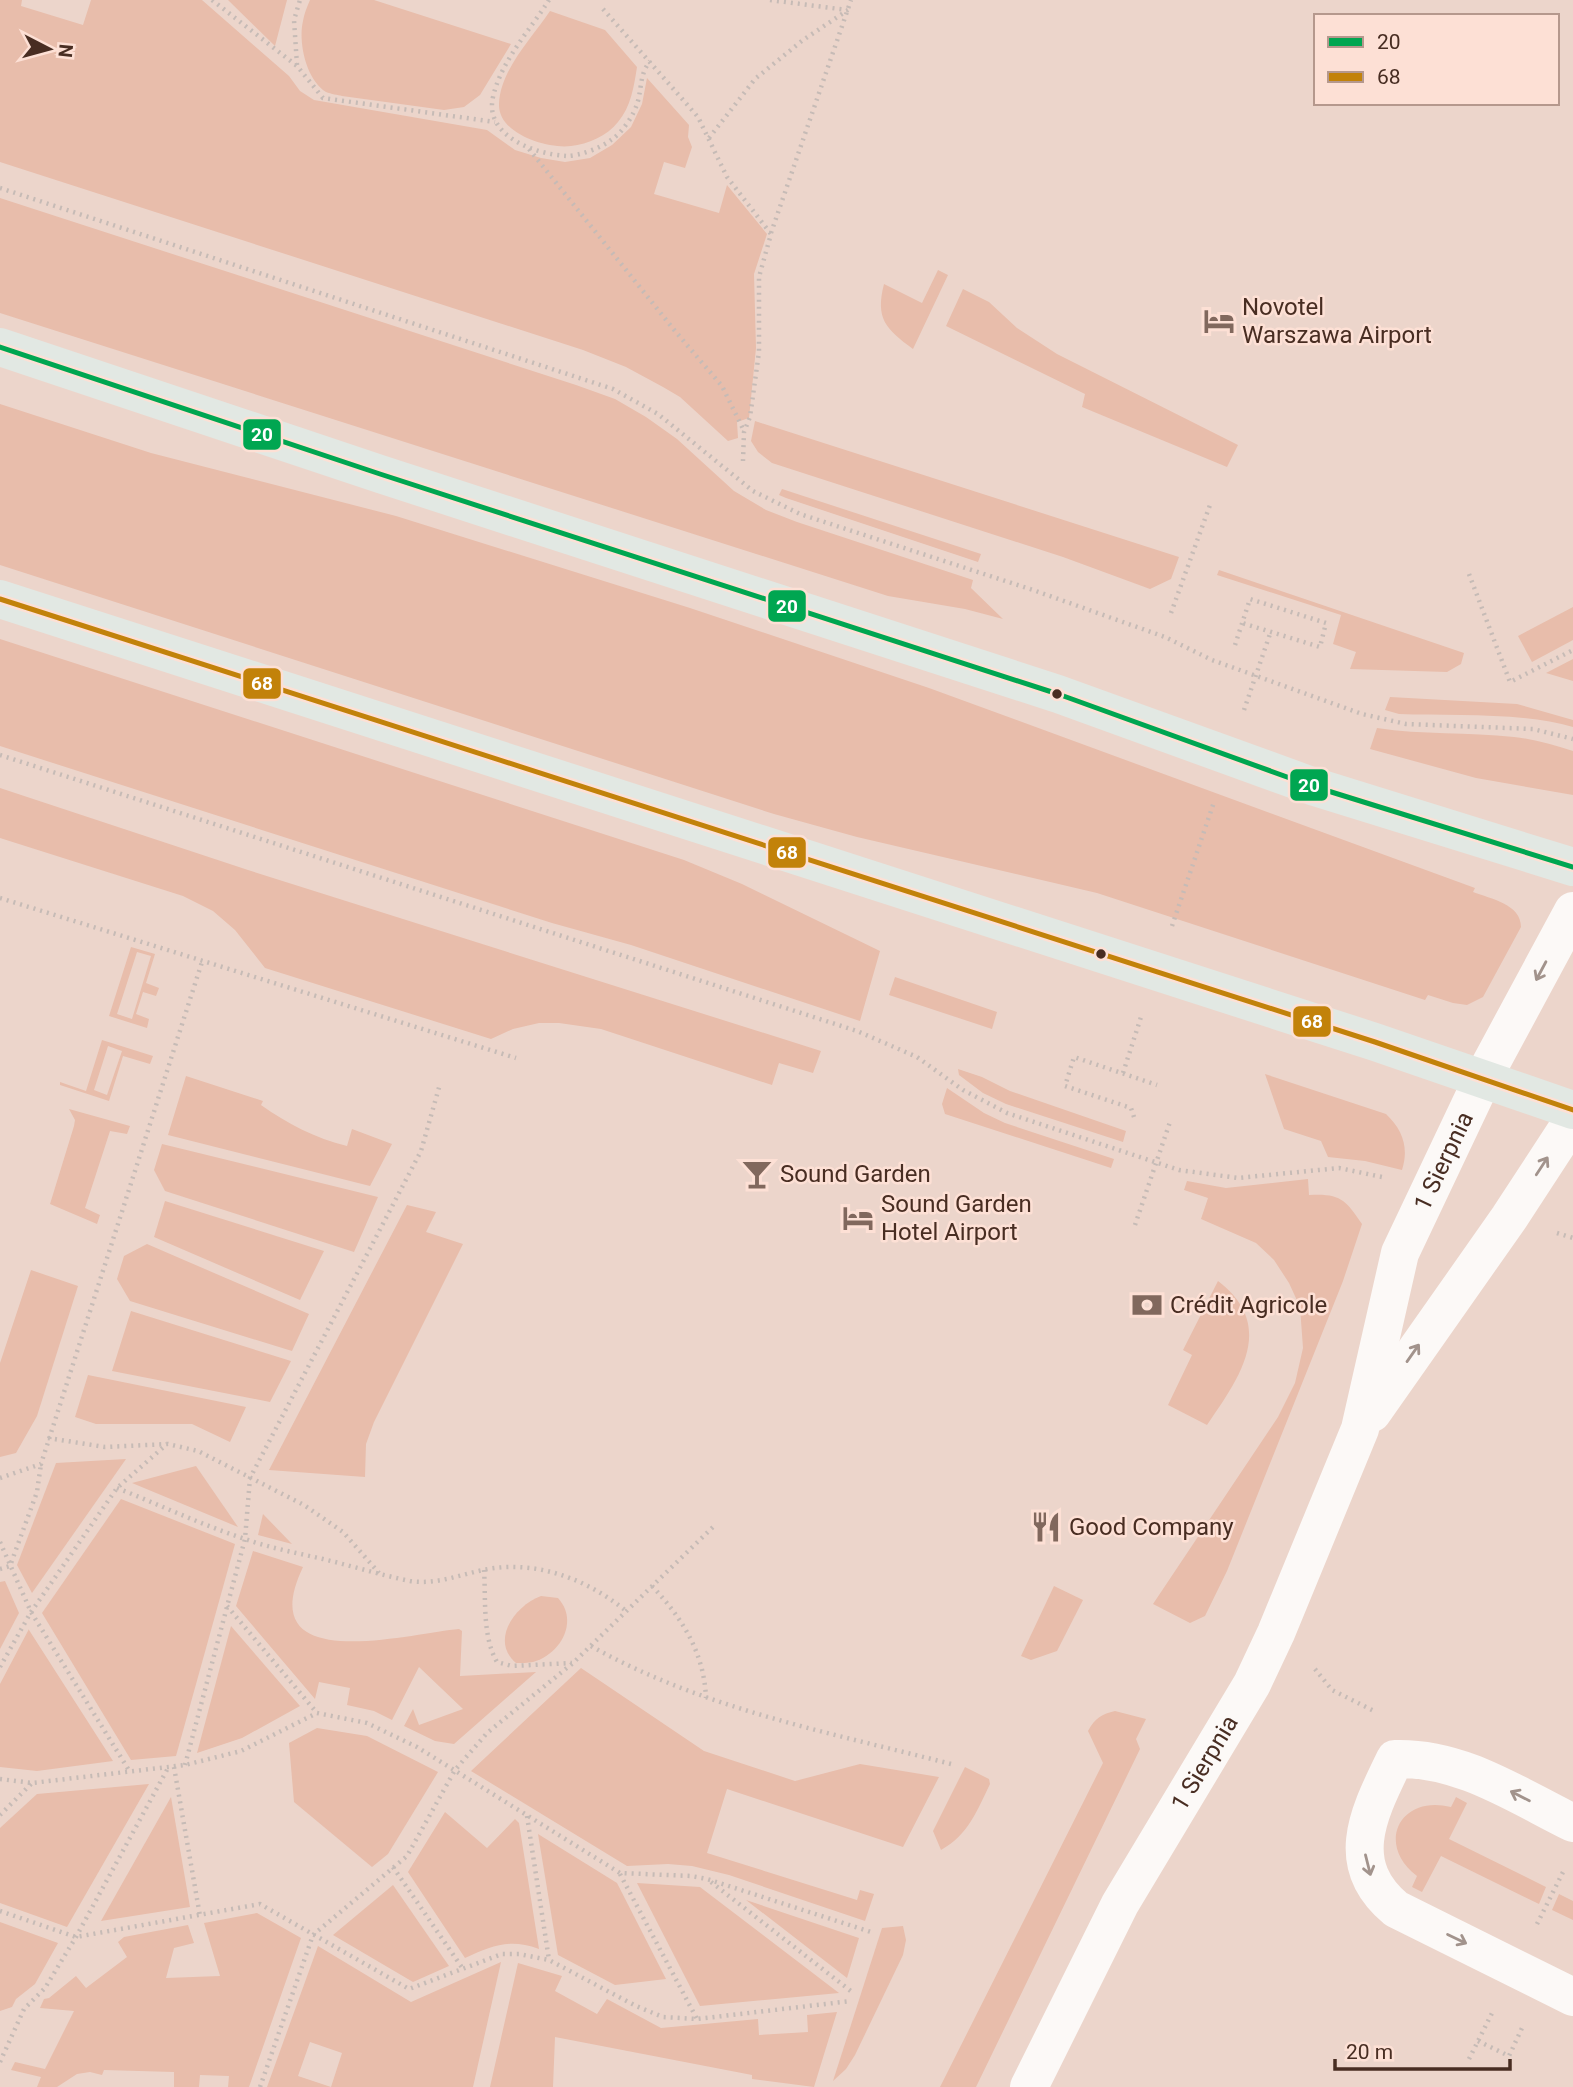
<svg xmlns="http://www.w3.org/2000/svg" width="1573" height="2087" viewBox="0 0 1573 2087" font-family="Roboto,sans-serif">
<rect width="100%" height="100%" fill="#ecd5cb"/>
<g fill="#e8bdab" fill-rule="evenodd">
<path d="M0,0h22l-1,6 62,19 8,-25h111l87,76 11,15 14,9 173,30 28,20 26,8 24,4 25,-4 22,-13 19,-18 11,-23 5,-26 42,47 -1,12 4,10 -7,21 -21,-6 -10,32 65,19 8,-28 40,49 -13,40 2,74 -7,70 -12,4 1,16 -10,3 -48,-44 -17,-10 -37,-20 -43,-17 -583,-188z"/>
<path d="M228,0h59l-12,46z"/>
<path d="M310,0h64l137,44 -31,51 -16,12 -20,3 -102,-14c-4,-1 -11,-2 -16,-4 -20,-12 -28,-50 -23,-71 1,-7 4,-14 7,-21z"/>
<path d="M550,11l55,19 32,37c-3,19 -6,40 -19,55 -11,14 -30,22 -47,24 -24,3 -73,-12 -72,-42 1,-34 33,-66 51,-93z"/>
<path d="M0,198l576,187 39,14 31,18 31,22 57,52 32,19 31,12 176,58 -2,8 32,31 -38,-10 -77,-13 -888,-283z"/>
<path d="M938,270l10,5 -35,74c-27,-20 -38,-30 -29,-65l38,19z"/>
<path d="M963,289l26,13 28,26 40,26 181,91 -11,22 -145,-60 3,-13 -139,-68z"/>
<path d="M0,404l151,49 245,63 294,92 239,80 546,200 -2,4c18,7 48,12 48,35l-38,70 -16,8 -14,-2 -25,-8 -3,5 -328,-107 -240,-56 -83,-23 -774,-249z"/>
<path d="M755,421l424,136 -8,22 -21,10 -87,-32 -291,-94 -14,-11 -7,-11z"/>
<path d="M782,489l199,65 -3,8 -192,-64 -7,-3z"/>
<path d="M1219,570l245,83 -3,11 -14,8 -97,-3 6,-17 -23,-8 8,-29 -124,-40z"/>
<path d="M1573,607v33l-41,22 -14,-26z"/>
<path d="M0,639l684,221 58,24 138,67 -20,70 -229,-76 -79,-22 -552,-177z"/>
<path d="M1573,659v22l-27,-8z"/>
<path d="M1390,697l127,7 56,16v7c-49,-15 -121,-11 -174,-13l-14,-4z"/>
<path d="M1377,728c45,7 91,4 137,9 20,2 40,8 59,14v44l-97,-17 -106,-29z"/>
<path d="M0,788l248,82 573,181 -8,22 -34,-10 -7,22 -171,-56 -42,-6h-20l-26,6 -22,10 -226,-71 -30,-38 -22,-19 -30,-15 -183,-58z"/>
<path d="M131,947l24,7 -9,29 13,5 -3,8 -13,-4 -7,22 13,5 -2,9 -38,-12zM137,952l14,4 -19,63 -15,-5z"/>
<path d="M895,977l102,35 -5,17 -103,-34z"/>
<path d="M102,1040l51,16 -3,8 -27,-8 -14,45 -49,-16v-3l26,9zM108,1046l14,5 -15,44 -13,-5z"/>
<path d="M958,1069l24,8 28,14 116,40 -3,11 -117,-38 -23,-11 -24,-18z"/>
<path d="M1265,1074l121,40c17,16 23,34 16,56l-37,-9 -37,-4 -7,-16 -37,-12z"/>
<path d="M186,1076l77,25 -2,4c27,19 54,33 86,41l5,-17 40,15 -22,42 -202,-51z"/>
<path d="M947,1088l37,25 21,10 109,36 -3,9 -166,-54 -3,-10z"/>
<path d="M69,1109l61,17 -3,8 -17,-3 -25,77 15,7 -3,9 -47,-20 24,-78 1,-6z"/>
<path d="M162,1144l216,53 -24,55 -189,-61 -11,-21z"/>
<path d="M1308,1179l1,16c31,-2 37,5 53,29l-19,57 -116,290 -22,45 -15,7 -37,-19 125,-187 17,-34 8,-35 -3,-41 -11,-24 -15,-23 -18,-17 -55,-24 7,-21 -24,-8 3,-9 39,7z"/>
<path d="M165,1201l159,50 -24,49 -146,-63z"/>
<path d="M407,1205l29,7 -10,20 37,12 -89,178 -8,22 -1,33 -96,-7z"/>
<path d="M147,1244l162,70 -17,37 -162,-50 -13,-22 7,-23z"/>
<path d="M31,1270l47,16 -41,130 -21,37 -16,4v-94z"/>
<path d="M1218,1281c59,45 22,96 -11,144l-39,-20 24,-50 -9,-5z"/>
<path d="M131,1311l160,50 -21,41 -158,-31z"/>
<path d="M88,1375l158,32 -16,35 -38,-18h-96l-21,-7z"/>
<path d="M126,1459l-94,134 -15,-28 39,-102z"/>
<path d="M196,1466l42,61 -106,-44z"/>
<path d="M121,1499l114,45 -59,212 -45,4 -89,-147z"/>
<path d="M263,1514l29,30 -34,-9z"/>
<path d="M253,1551l50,16c-53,111 107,66 156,62l3,2 -2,45 76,-4 -82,72 -19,-3 -31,-15 9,-17 6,16 44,-16 -44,-42 -27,53 -18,-9 -27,-6 3,-17 -31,-6 -4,17 -79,-93z"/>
<path d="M5,1581l14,32 -19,36v-67z"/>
<path d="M1054,1586l29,14 -26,51 -26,9 -10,-4z"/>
<path d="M541,1596l17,2c21,23 3,56 -25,64 -5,1 -12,1 -17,1 -26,-22 -2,-57 25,-67z"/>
<path d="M231,1626l69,80 -58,32 -45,15z"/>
<path d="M29,1629v1l84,131 -76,10 -37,-4v-83z"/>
<path d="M581,1668l123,83 91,30 65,-17 79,13 -36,70 -176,-58 -20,64 150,47 3,-10 14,4 -9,27 -136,-46 -37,-9 -24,-2 -41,2 -156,-95z"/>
<path d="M1115,1711l31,8 -10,20 4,10 -164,338h-36l163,-324 -15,-32c7,-13 14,-17 27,-20z"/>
<path d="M317,1728l50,8 71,36 -50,82 -16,13 -78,-65 -5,-59z"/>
<path d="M965,1767l24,12 1,5c-13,27 -22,51 -49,66l-8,-19z"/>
<path d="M149,1784l-82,143 -67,-24v-75l37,-34z"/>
<path d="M171,1797l19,110 -89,14z"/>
<path d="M1456,1797l11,6 -18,36 97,48 -7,17 -98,-48 -19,36 -10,-5 5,-11c-42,-32 -17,-82 34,-69z"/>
<path d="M445,1812l42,36 28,-29 4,4 20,126c-30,-11 -47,-3 -74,9l-57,-86z"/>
<path d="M538,1834l79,49 49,96 -51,6 -57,-30z"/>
<path d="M637,1883l63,4 139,106 -139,13z"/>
<path d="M393,1885l56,81 -36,16 -80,-47z"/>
<path d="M1559,1894l14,7v19l-21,-10z"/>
<path d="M746,1900l113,38 -12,40z"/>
<path d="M257,1913l44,25 -52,149h-21l1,-11 -29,-1 -1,12h-25v-15l-70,-2 -2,5 -12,-3 -13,2 -20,13h-20l4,-10 -30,-7 4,-8 30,7 29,-58 -34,-3 4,-9 5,-1 27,-22 10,12 41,-31 -9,-15 6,-5 64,-12 6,18 -20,5 -8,30 54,-2 -16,-53z"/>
<path d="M0,1922l58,21 -23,41 -19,15 -4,8 -12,4z"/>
<path d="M903,1926l3,14 -3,15 -48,100 -9,14 -13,12 49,-153z"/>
<path d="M318,1946l93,56 90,-40 -28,125h-206zM310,2042l32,11 -11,34 -33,-11z"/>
<path d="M518,1963l44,13 -7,15 42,23 10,-15 54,29 97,-9 1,16 49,-3 -1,-17 30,-3 -23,75 -62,-8v-4l-197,-38 -2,50h-63z"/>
</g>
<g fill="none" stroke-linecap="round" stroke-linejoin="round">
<g stroke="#c6bbb6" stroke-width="4.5" stroke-dasharray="2 5" stroke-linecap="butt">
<path d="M212,0l85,66 26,32 172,24"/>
<path d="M549,0c-19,30 -48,61 -56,97 -9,39 42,57 73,59 13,0 35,-8 45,-16 12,-8 23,-25 27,-39 4,-16 2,-27 12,-40"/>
<path d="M770,0l77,10"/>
<path d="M603,9l95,108 29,60 44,57 -12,43v75l-9,65 -6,15 -1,29"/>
<path d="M297,65l-3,-45 6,-20"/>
<path d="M709,138l46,-59 48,-39 45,-30"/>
<path d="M529,149l146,182 47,55 22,45"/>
<path d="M0,188l613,201 45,25 95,77 47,23 233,76 132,47 47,23 150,54 44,10 127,5 40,10"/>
<path d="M771,233l80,-233"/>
<path d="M1469,574l41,108 63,-32"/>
<path d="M1171,613l39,-108"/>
<path d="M1235,645l15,-46 76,24 -6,24 -78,-24"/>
<path d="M1244,710l27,-79"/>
<path d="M0,755l857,276 60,26 46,33 44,23 172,57 59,8 101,-10 43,9"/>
<path d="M0,898l516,160"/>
<path d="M1172,926l42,-124"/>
<path d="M1123,1073l18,-56"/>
<path d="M1134,1117l-3,-9 -66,-22 9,-29 83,28"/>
<path d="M1135,1225l36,-106"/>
<path d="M1557,1233l16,5"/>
<path d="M48,1438l57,9 63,-3 30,7 106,54 39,27 36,41"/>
<path d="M0,1478l41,-14 161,-502"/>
<path d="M117,1488c43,17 85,37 128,51 25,9 52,14 78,20 29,7 58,16 87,22 26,4 49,-6 73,-11 52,-11 104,9 143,41"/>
<path d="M0,1542l31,70 99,160"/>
<path d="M0,1569l10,-3 27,-74 4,-28"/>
<path d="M484,1570c2,29 -2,66 13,92l15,4 60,-3"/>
<path d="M652,1586c31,33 52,67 54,112"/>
<path d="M227,1606l90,107"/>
<path d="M591,1646c112,63 241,87 364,119"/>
<path d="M0,1667l31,-55 86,-124 50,-44"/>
<path d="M1315,1669l17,21 44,22"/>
<path d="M185,1765l60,-226 5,-61 171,-327 19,-67"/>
<path d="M174,1767l26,149"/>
<path d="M0,1779l32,4 153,-18 56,-14 76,-38 50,10 50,24 203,126 71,3 16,3 164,53"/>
<path d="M0,1815l32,-32"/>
<path d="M527,1816l22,144"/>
<path d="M393,1867l70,102"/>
<path d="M620,1874l77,145"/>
<path d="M711,1882l141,110"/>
<path d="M0,1911l76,26 184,-33 149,85 93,-35h17l30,6 87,46 27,11 34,2 154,-18"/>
<path d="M1537,1924l26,-52"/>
<path d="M1478,2041l31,15 13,-28"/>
<path d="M1469,2059l24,-48"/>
<path d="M0,2062l24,-53 21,-21 31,-51 92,-169"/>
<path d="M260,2087l53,-152 94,-79 48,-86 32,-37 86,-70 142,-138"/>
</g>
<g stroke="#fcf9f7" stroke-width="38">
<path d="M1372,1413l137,-195 64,-98"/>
<path d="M1573,1823c-57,-28 -112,-66 -178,-64 -25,52 -54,104 1,150l177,88"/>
<path id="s1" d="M1029,2087l91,-183 132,-220 24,-51 84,-204 40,-176 83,-175 90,-167"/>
</g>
<g stroke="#e2e8e3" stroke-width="38">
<path d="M0,347l380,127 678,220 254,92 261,81"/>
<path d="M0,599l1375,443 198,68"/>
</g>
<g stroke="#fde0d5" stroke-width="10">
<path id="bus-1" d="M0,347l380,127 678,220 254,92 261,81"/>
</g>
<g stroke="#fde0d5" stroke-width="10">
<path id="bus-2" d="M0,599l1375,443 198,68"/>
</g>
<use href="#bus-1" stroke="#00a651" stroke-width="5"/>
<use href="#bus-2" stroke="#c2820a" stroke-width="5"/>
</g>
<defs><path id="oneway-shaft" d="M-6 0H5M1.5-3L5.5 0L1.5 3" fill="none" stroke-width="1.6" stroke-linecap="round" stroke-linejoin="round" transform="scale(1.75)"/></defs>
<g stroke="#a2938c">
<use href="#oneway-shaft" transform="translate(1541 971) rotate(118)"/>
<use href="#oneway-shaft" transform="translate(1542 1166) rotate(-57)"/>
<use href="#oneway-shaft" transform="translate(1413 1353) rotate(-55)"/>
<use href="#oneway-shaft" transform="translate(1520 1796) rotate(-153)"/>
<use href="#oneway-shaft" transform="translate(1368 1865) rotate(76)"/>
<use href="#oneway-shaft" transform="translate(1457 1939) rotate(26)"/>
</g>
<defs>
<g id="hotel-bare" transform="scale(2.415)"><path d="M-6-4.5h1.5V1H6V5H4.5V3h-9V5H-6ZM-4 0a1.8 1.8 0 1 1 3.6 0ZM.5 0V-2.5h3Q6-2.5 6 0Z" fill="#81685d" stroke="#fde0d5" stroke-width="2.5" paint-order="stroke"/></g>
<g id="bar-bare" transform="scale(2.415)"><path d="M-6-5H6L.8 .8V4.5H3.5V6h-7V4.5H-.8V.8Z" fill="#81685d" stroke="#fde0d5" stroke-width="2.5" paint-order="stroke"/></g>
<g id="bank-bare" transform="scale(2.415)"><path d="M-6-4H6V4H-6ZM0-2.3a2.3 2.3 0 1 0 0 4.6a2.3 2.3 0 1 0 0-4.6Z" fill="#81685d" stroke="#fde0d5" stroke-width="2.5" paint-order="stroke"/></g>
<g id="restaurant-bare" transform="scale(2.415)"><path d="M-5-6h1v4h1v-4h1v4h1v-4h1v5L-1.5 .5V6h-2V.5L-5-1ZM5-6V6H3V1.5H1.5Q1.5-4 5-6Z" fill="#81685d" stroke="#fde0d5" stroke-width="2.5" paint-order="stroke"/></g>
</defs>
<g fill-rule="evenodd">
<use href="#hotel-bare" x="1219" y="321"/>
<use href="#bar-bare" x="757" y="1174"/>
<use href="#hotel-bare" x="858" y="1218"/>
<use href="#bank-bare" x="1147" y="1305"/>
<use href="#restaurant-bare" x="1046" y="1527"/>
</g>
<g fill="#482d22" stroke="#fde0d5" stroke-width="2.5">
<circle cx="1057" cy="694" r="6"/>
<circle cx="1101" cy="954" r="6"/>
</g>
<g text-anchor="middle" stroke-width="5" stroke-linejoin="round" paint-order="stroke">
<g font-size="24" fill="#482d22" stroke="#fde0d5" text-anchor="start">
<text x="1242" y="315">Novotel<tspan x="1242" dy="28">Warszawa Airport</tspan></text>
<text x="780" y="1182">Sound Garden</text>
<text x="881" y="1212">Sound Garden<tspan x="881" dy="28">Hotel Airport</tspan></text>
<text x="1170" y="1313">Crédit Agricole</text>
<text x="1069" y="1535">Good Company</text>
</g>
<g font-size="24" fill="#482d22" stroke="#fde0d5">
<text dy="8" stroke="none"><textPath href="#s1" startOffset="1020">1 Sierpnia</textPath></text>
<text dy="8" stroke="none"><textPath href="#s1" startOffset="369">1 Sierpnia</textPath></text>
</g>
</g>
<g stroke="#fde0d5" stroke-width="2.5">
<rect x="242" y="418" width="40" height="33" rx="7" fill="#00a651"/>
<rect x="767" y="589" width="40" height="34" rx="7" fill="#00a651"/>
<rect x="242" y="667" width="40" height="33" rx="7" fill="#c2820a"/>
<rect x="1289" y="768" width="40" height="34" rx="7" fill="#00a651"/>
<rect x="767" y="836" width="40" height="33" rx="7" fill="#c2820a"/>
<rect x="1292" y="1005" width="40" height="33" rx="7" fill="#c2820a"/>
</g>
<g font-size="19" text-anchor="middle" font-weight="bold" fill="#fff">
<text x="262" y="441">20</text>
<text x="787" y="613">20</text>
<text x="262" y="690">68</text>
<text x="1309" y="792">20</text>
<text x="787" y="859">68</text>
<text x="1312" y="1028">68</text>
</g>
<rect x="1314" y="14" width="245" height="91" fill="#fde0d5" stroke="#b5988d" stroke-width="2"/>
<rect x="1328" y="37" width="35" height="10" fill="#00a651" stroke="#b5988d" stroke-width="2"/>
<text x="1377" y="49" font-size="21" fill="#482d22">20</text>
<rect x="1328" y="72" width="35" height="10" fill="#c2820a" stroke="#b5988d" stroke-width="2"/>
<text x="1377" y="84" font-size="21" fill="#482d22">68</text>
<g transform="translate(49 49) rotate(96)" stroke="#fde0d5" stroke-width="5" paint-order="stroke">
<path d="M0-5L12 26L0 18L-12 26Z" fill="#482d22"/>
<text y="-10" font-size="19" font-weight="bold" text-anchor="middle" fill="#482d22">N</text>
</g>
<path d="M1335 2059v10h175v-10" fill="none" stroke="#482d22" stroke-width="3.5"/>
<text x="1346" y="2059" font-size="21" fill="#482d22" stroke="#fde0d5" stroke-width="5" paint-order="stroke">20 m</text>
</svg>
